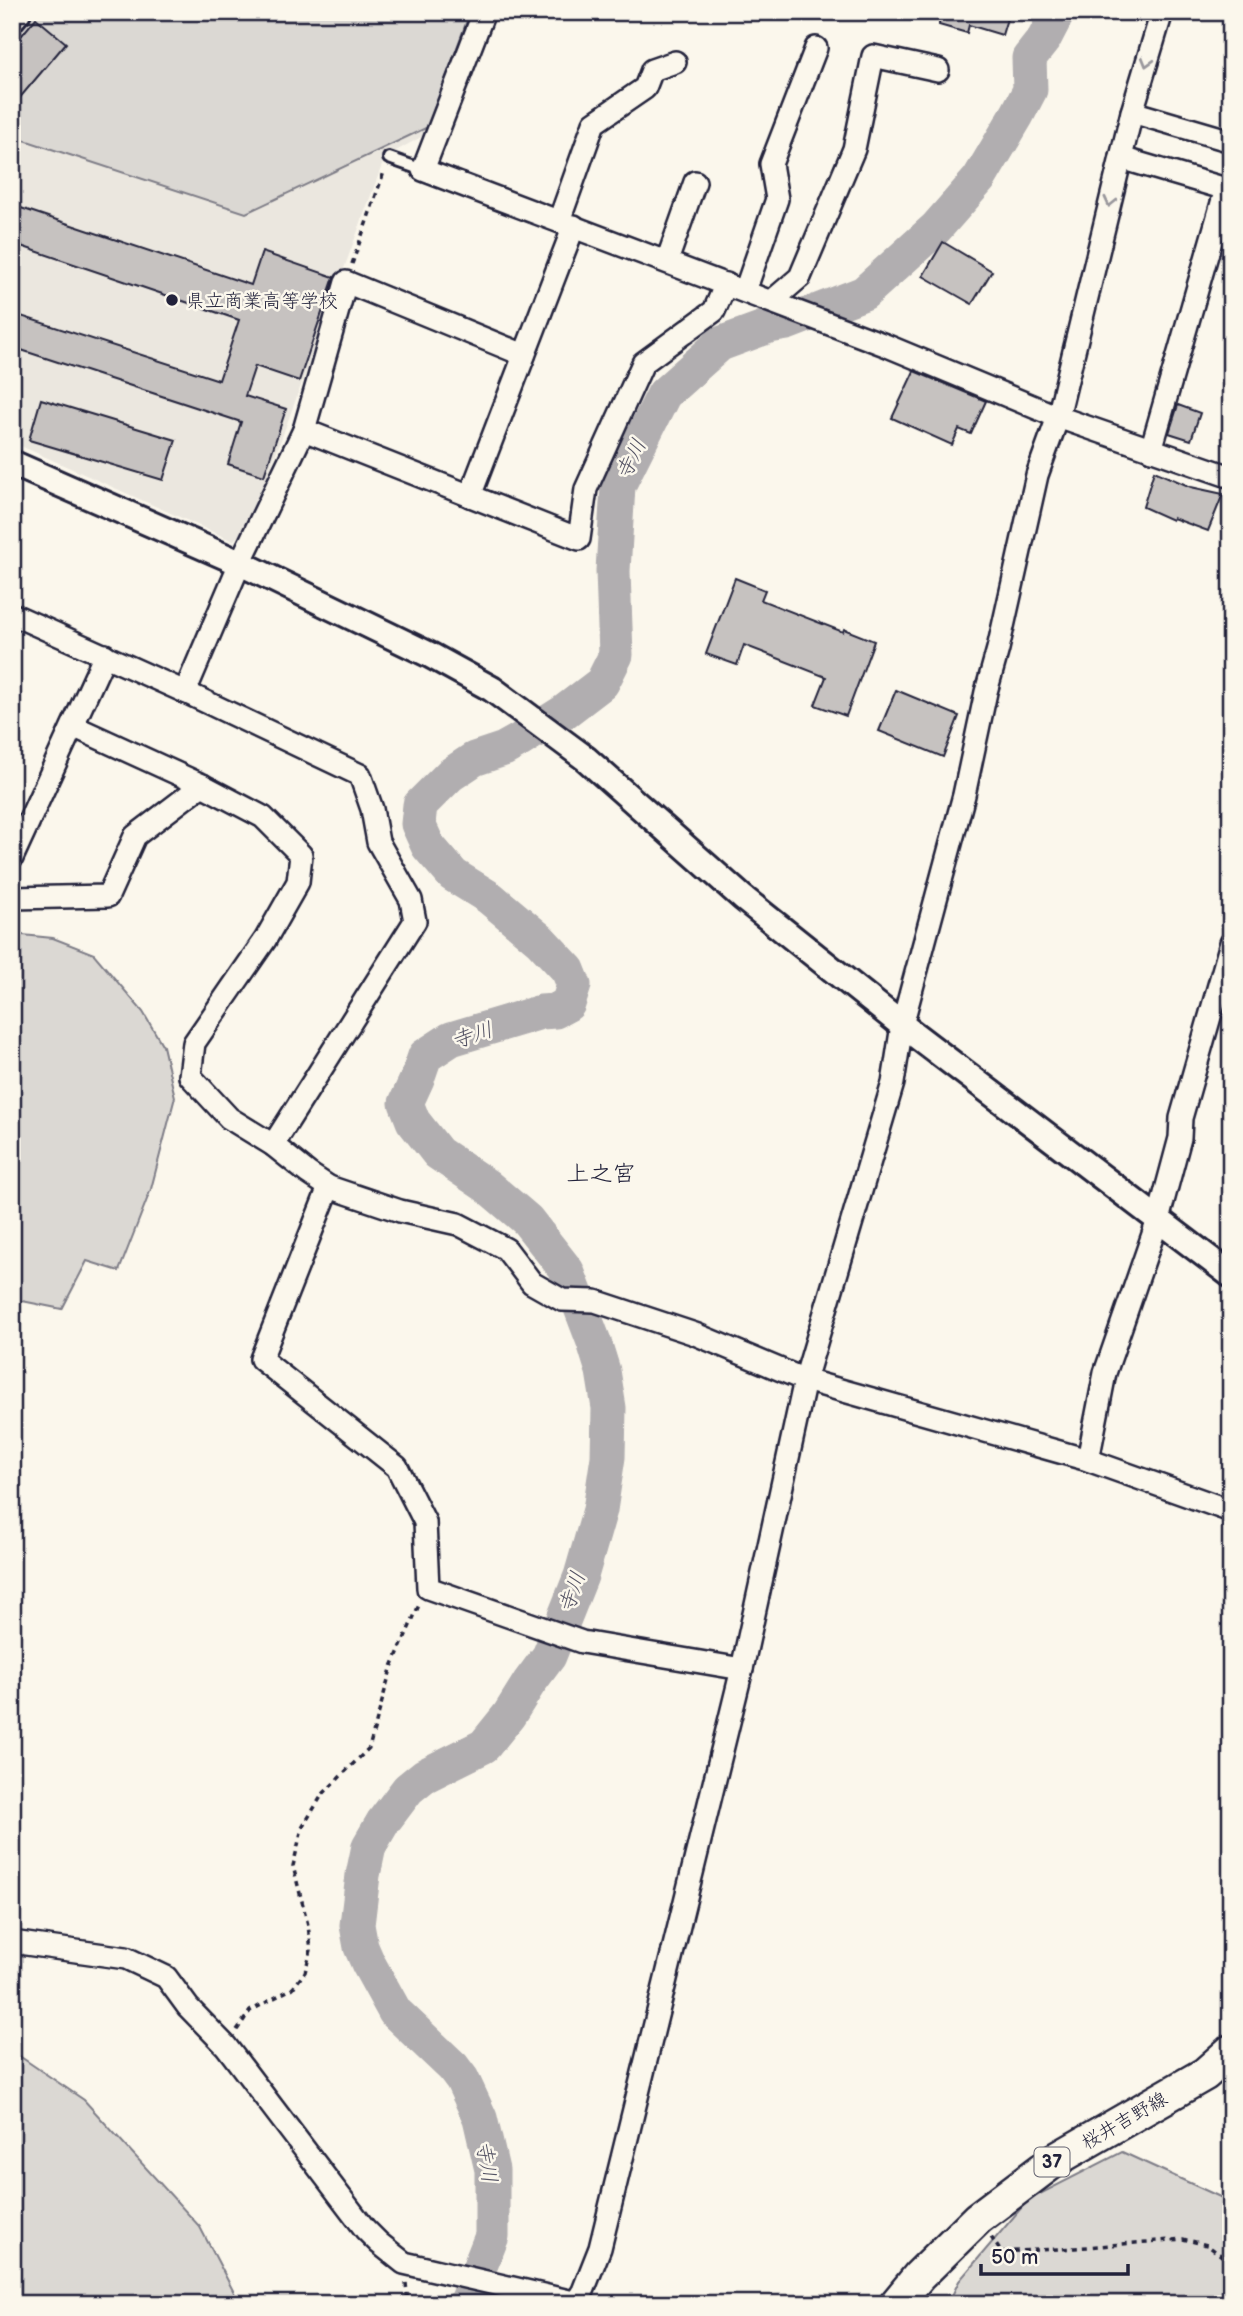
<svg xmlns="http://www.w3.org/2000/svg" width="1243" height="2316" viewBox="0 0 1243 2316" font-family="'Balsamiq Sans','Klee One',sans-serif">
<rect width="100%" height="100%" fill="#fbf7ec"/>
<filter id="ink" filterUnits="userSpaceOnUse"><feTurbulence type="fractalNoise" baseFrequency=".0143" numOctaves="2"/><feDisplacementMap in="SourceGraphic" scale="14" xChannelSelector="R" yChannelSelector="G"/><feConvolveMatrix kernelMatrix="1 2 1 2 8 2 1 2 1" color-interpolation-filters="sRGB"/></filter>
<g filter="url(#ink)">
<path fill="#ebe7df" d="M25,12h454l-47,119 -47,26 -135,367 -17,17 -221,-99v-414z"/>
<g fill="#dbd8d3" stroke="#7e7d87" stroke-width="2">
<path d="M34,12h436l-42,115 -182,86 -234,-77v-99z"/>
<path d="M12,934l41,4 41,16 49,58 20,34 12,51 -24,92 -32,82 -32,-10 -25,48 -50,-10z"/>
<path d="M12,2051l72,49 116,127 40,77h-228z"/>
<path d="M1122,2152l109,50v102h-283l11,-23 69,-81z"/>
</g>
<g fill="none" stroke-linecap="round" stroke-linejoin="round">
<path stroke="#b1aeb0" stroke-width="35" d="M465,2304l27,-68v-66l-12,-52 -18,-39 -9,-12 -58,-55 -27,-49 -7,-16 -4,-22 6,-50 6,-29 14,-24 25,-33 16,-13 60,-30 25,-31 20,-32 20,-27 32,-80 19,-66 8,-53 1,-49 -6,-37 -9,-29 -27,-71 -40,-51 -40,-34 -49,-33 -25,-32 -7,-18 11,-24 8,-23 26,-17 90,-27 14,-1 13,-7 6,-19 -6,-15 -28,-30 -50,-42 -37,-23 -25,-29 -10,-22 2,-19 30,-30 24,-16 30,-10 16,-9 44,-28 38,-29 14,-28 -3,-84 5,-85 46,-92 56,-50 49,-18 18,-3 77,-30 72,-65 43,-49 38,-64 13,-25 -1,-32 15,-19 14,-27"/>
</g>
<g fill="#c6c2c0" stroke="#22223b" stroke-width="2">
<path d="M940,12h69l-7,23 -33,-10 -2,8 -28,-8z"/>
<path d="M36,18l30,25 -54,64v-60z"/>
<path d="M12,205l239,80 11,-33 72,25 -35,104 -44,-15 -10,30 41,13 -22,67 -36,-12 13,-42 -229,-75v-34l207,67 20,-60 -227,-77z"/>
<path d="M943,242l49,29 -20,33 -49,-28z"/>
<path d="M914,371l72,30 -15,33 -12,-5 -7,16 -60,-27z"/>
<path d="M41,399l135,41 -13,40 -134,-40z"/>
<path d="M1178,405l22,8 -9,27 -22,-7z"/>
<path d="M1154,471l37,16 32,7 -15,37 -35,-13 -1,2 -29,-13z"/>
<path d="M735,578l30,12 -4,10 82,32 1,-3 30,12 -28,75 -31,-11 11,-28 -82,-32 -7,20 -31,-11z"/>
<path d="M896,690l63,26 -16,41 -64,-26z"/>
</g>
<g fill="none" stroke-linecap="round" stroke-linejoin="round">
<g stroke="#22223b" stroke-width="16">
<path id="service" d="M389,158l34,12"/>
</g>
<g stroke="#22223b" stroke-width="26">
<g id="minor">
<path d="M484,12l-61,158 462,175 173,72 173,60"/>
<path d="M1132,112l99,29"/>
<path d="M1121,158l105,31 -75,261"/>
<path d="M559,221l35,-98 51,-35 7,-18 23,-8"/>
<path d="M667,261l28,-79"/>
<path d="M745,291l32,-92 -6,-35 45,-116"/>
<path d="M772,301l28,-24 54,-128 19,-93 65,14"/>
<path d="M304,430l275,109 7,-50 57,-126 71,-52 12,-27"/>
<path d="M470,496l104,-270"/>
<path d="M12,614l173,78 175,83 12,34 6,33 33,58 4,21 -142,224"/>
<path d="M185,692l55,-129 64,-133 42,-148 178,73"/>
<path d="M73,726l129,59 61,32 38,38 -3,27 -33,58 -71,103 -4,33 39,42 44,27 35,28 21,14 71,24 58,13 48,25 26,34 30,17 33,1 100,33 110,46 283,80 143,51"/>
<path d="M12,858l93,-203"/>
<path d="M12,898l96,-2 27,-60 67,-51"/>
<path d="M329,1187l-68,172 136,108 28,55 3,66 154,54 160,27"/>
<path d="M1088,1460l17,-87 53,-153 22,-82 1,-20 50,-175"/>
<path d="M12,1942l114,16 40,19 22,30 38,39 139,183 14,14 25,20 178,41"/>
<path d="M575,2304l8,-13 17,-43 142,-579 63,-289 88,-297 9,-58 62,-230 22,-103 12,-43 39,-174 21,-58 74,-305 30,-100"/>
</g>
</g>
<g stroke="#22223b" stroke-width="30">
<g id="tertiary">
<path d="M12,19l6,-7"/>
<path d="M12,463l228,100 190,92 62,34 93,69 158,140 159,127 329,250"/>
</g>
</g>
<g stroke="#22223b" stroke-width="37">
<path id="primary" d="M896,2304l23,-28 59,-58 77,-58 150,-86 26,-23"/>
</g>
<g stroke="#22223b" stroke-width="3.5" stroke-dasharray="5 5" stroke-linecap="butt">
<path d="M352,264l32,-92"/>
<path d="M237,2030l13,-19 43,-23 12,-16 6,-22 -3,-25 -15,-59 9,-38 20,-33 47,-47 22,-79 28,-64"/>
<path d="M991,2237l10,15 74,-4 108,-9 24,6 19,14 5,8"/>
<path d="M406,2283l2,21"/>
</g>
<use href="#service" stroke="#fbf7ec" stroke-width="10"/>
<use href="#minor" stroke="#fbf7ec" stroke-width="21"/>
<use href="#tertiary" stroke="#fbf7ec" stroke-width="24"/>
<use href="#primary" stroke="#fbf7ec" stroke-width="32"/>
</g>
<defs><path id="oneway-chevron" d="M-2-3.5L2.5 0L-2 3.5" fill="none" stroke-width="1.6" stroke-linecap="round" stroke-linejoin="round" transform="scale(1.75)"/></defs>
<g stroke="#99979c">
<use href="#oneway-chevron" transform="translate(1147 62) rotate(106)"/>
<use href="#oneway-chevron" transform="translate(1110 202) rotate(103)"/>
</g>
</g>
<circle fill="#22223b" stroke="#fbf7ec" stroke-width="2.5" cx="172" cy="300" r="7"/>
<g text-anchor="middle" stroke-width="5" stroke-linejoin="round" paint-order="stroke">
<rect fill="#fbf7ec" stroke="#636270" stroke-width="2" x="1034.5" y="2147.5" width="35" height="29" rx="5"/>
<g font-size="18" font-weight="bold" fill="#22223b">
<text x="1052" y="2168">37</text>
</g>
<g font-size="19" fill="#22223b" stroke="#fbf7ec" text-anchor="start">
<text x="186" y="307">県立商業高等学校</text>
</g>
<g font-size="19" fill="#22223b" stroke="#fbf7ec">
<text transform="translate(1124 2120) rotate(-30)" y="7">桜井吉野線</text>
</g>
<g font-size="21" font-style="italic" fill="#545364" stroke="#fbf7ec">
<text transform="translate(631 459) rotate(-64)" y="7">寺川</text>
<text transform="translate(472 1035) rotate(-18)" y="7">寺川</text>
<text transform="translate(572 1592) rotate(-71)" y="7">寺川</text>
<text transform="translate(487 2162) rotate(81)" y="7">寺川</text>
</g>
<g font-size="23" fill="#22223b" stroke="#fbf7ec">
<text x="601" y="1181">上之宮</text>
</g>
</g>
<rect width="1243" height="2316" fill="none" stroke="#fbf7ec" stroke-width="42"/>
<rect x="21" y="21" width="1201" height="2274" fill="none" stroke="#22223b" stroke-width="2.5" filter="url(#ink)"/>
<path d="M981 2264v10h147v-10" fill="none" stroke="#22223b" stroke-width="3.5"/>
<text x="991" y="2264" font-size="21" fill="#22223b" stroke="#fbf7ec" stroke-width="5" paint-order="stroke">50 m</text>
</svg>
